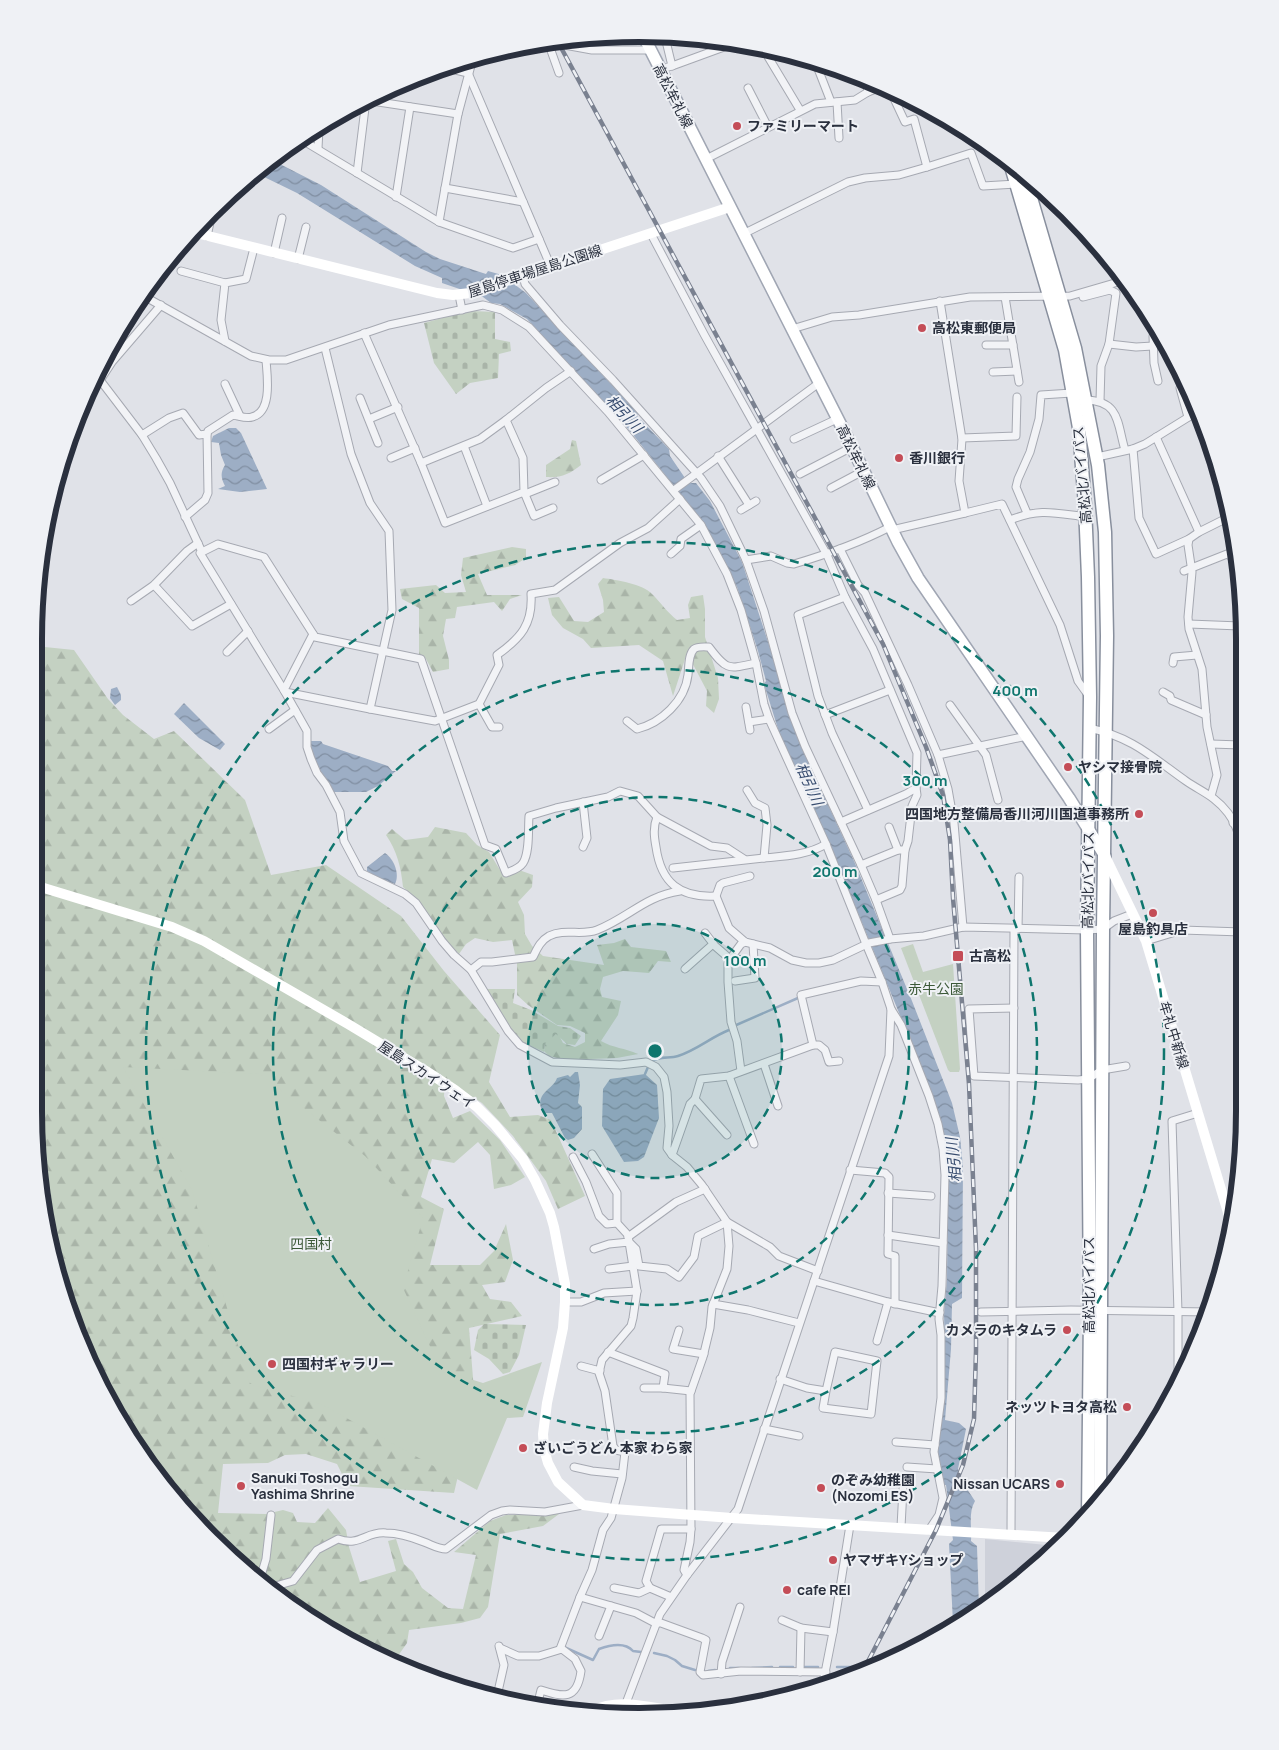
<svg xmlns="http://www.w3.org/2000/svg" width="1279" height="1750" viewBox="0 0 1279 1750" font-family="Manrope,'Noto Sans JP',sans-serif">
<defs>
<pattern id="forest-firs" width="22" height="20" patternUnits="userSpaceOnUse" patternTransform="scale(1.25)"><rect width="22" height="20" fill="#c4d1c2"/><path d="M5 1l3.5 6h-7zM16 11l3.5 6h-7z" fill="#a9b4a8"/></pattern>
<pattern id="cemetery-stones" width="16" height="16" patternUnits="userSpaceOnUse" patternTransform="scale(1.25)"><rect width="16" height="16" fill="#c4d1c2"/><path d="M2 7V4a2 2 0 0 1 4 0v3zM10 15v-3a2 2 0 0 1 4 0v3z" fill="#a9b4a8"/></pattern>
<pattern id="water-waves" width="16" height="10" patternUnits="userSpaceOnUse" patternTransform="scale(1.25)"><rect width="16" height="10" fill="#9daec5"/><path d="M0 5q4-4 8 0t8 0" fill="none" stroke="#808ea1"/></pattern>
</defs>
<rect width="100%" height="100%" fill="#e0e2e8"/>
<path fill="#ced1da" d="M985,1539l71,7 -48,45 -23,13z"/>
<g fill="url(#forest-firs)">
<path d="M572,440l4,1 5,24c-11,9 -20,13 -35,12v-12l24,-16z"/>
<path d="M512,547l14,2v9l-11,7 -37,9 9,21h35l-12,4 -8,12 -8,-9 -37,5 -2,11 -9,1 -3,17 6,24v9l-16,3 -7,-13 -7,-4v-47l-17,-9 -2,-10 36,-4 9,8 21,-1 -5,-17 2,-17z"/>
<path d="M603,578c13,2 40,6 49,16 9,9 15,18 25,26l13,-2 -2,-13 3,-8 12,-2 2,14v28l13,41 1,21 -5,14 -8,-7 1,-15 -20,-38 -14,43 -10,-35 -24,-16 -48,3 -8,-9 -20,-11 -11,-13 -4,-17 11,-1 15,24 14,1 16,-10 -1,-12 -5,-16z"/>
<path d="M35,646l39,4 34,49 15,16 31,24 20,-8 71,69 26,75 55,-10 75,51 43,55 56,64 -11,47 21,35 28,-2 13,5 34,76 -27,13 -12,-28 -33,-45 -31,-33 -37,-24 -1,17 9,22 17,-7 30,29 25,37 -14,8 -17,4 -4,-34 -12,-13 -24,21 -22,-4 -11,38 23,12 -14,56h50l14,-14 12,-27 7,36 -8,22 -23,3 8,14 21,3 11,14 -53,12 6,75 -21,90 -106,-7 -11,-22 -31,-10 -21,1 -17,8 -45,1 -5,49 48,1 17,-4 10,3 4,9 18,1 13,-15 18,22 3,17 11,35 36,-11 -8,-30 8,-2 8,25 9,8 9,16 26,20 15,1 13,-54 -22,-3 36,-31 16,-6 53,-1 -16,12 -43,8 -12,73 -8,11 -19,5 -52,7 -2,13 -14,20 -21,-9 -132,-88 -104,-119 -56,-104 -26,-75 -20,-157z"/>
<path d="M435,827l31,6 11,12 12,7 14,23 16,-5 14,5 -1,12 -14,15 6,13 1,19 7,12 11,10 61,9 -7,-20 17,-2 11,-4 6,8 35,4 5,11 -13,-1 -9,12 -26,-2 -20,6 -3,12 2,8 19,4 -3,14 -17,26c12,7 24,7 37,13l-21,4 -52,2 -16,-4 -5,-5 2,-11 12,-7 5,10 12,4 10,-5v-9l-15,-7 -13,-1 -29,-20 -11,-10v-31l-5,-24 -19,2 -18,-4 -9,6 -7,10 -19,-20 -21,-33 -16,-14c-2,-20 -6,-36 -17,-52l6,-6 13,11 23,-3z"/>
</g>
<g fill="url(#cemetery-stones)">
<path d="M472,311l23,1v27l15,3 1,9 -12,3 -1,24 -28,5 -14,11 -22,-31 -10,-40 29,-8z"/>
<path d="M485,989h30l-2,14 18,7 27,16 12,2 11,8 -6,9 -8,-1 -11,-10 -11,10 -1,8 -22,-10 -12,-13z"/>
<path d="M484,1324l42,1 -7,30 -9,17 -7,2 -14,-15 -15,-9 4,-20z"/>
</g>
<g fill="#c4d1c2">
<path d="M913,944l10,28 30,-8 7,105 -1,3h-9l-2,-2 -47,-122z"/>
<path d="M123,1067l137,7 105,82 58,62 -20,70 38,82 42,13 59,-21 -19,55 -16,1 -30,72 -156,-86 -68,-19 -4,-3 -57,-192z"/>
</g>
<g fill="url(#water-waves)">
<path d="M270,159l51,26 105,67 14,7 46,15 2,-3 14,4 24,18 112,120 -1,3 32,33 1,7 15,22 6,5h5l14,18 32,61 28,86 21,73 11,27 52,113 58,140 40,102 8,34 3,30 -1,131 -10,6 -1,45 -6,71 14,3 7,6 -8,40 5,14 12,18c-7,12 -3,26 -4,40l6,5 2,62 -26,15 -4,-79 4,-4 -7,-55h-3l-6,-27 8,-102 -1,-42 3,-35 1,-104 -5,-38 -11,-44 -100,-243 -49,-105 -19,-61 2,-3 -8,-30 -21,-64 -25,-46 -14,-25 -68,-85 -103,-112 -27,-15 -9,-1 -8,-6 -41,-14v-5l-27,-12 -118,-73 -41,-20z"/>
<path d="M229,428h7l5,5 26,56 -27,3 -22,-3 7,-3c-4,-8 -5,-13 0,-21l-4,-10 -2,-12 -8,-1 2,-6z"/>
<path d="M117,687l4,8v5l-6,5 -5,-7 1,-9z"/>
<path d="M184,703l41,41 -5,6 -21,-12 -25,-24z"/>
<path d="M311,741h10l2,3 65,22 4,5h4l-18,15 -12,6h-33c-10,-15 -23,-32 -22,-51z"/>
<path d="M385,853c9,6 15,21 10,31l-12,-4 -16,-9v-4z"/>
<path d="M575,1072h3l2,13 -2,18 4,4v22l-8,9 -6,2 -3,-2 -13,-25h-9c-10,-20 10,-23 14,-35l11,-3 2,2z"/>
<path d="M645,1074l12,11 2,33 -15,39 -6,4 -14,1 -22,-36 1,-37 7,-10z"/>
</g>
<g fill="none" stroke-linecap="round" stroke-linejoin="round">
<g stroke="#9daec5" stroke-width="2.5">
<path d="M734,1026l64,-28"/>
<path d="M651,1062c8,-7 18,-3 27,-6 19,-6 33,-19 51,-26"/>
<path d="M645,1074l3,-7"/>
<path d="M564,1647l29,13 6,-11c11,-4 26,-7 34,2l8,1"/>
<path d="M654,1653l13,3 8,4 7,6 13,4"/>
<path d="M780,1667h13"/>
<path d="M804,1667h14"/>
<path d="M837,1667h24"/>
<path d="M730,1668h9"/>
<path d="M752,1668l20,-1"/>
<path d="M708,1671l7,-1"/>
</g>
<g stroke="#a6a9b2" stroke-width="9">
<g id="street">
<path d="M665,37l7,29 -4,1"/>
<path d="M543,44l6,1 10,28"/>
<path d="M549,45l10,-1 33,6h59"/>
<path d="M764,50l36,60"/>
<path d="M815,61l16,41"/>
<path d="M672,66l52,-19 -1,-7"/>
<path d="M447,68l21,5 83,194"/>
<path d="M866,80l2,12"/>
<path d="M748,88l20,39"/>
<path d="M891,92l14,30 9,-3 13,48 44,-14 12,33 33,-2"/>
<path d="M365,100l93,14 15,-56"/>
<path d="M837,102l2,36"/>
<path d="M302,140l137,82 74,26 26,-9"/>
<path d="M318,148l1,-19"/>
<path d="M706,159l109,-55 40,-4 13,-8 13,-5"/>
<path d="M357,173l9,-73"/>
<path d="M445,188l78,14"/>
<path d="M396,197l14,-90"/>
<path d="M439,222l19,-108"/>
<path d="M651,234l54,102 122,219 18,42 28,52 44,104 -1,35 -10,6 -65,28"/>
<path d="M743,234l105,-52 17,-4 34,-3 28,-8"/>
<path d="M207,236l5,-22"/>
<path d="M274,253l8,-35"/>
<path d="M298,259l8,-32"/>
<path d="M181,271l44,12"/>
<path d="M523,276l2,8 35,41 53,55 88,98 19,28 26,54 18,51 28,102 13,33 56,119 15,35 14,39"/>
<path d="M142,295l109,61 18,4h17l103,-35 94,-20 19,5 27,17 79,85 93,113 26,49 14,36 15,53 8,41 5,15 57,125 40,100 16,38 9,27 -2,47 -151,453 -51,66 -27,39 -37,97"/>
<path d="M459,295l3,15"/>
<path d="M1005,297l14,85"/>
<path d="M1083,297l27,-7 6,3 -7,51 -8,22 -1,35"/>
<path d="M792,329l40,-12 27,-2 111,-18 100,-1 55,-16"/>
<path d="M364,333l57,130 24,60 79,-31 -1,-34 -17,-38 40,-32 25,-17"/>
<path d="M1153,336l1,27 4,18"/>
<path d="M225,341l-4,-21 4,-37 21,-4 8,-31"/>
<path d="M1109,344l27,3 17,-1"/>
<path d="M986,345h27"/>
<path d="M325,348l26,106 19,49 19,28 3,79 -22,99 65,12 44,-17 20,-39 -2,-10c24,-17 36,-31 34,-61l24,-4 65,-47 28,-15 32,-29"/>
<path d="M993,372l24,-1"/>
<path d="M98,374l2,6 42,55 14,23 14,25 32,69"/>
<path d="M225,384l15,32"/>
<path d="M1180,388l8,29"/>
<path d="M360,398l18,45"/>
<path d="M1086,400c34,1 31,23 39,50"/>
<path d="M78,414l34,-52 49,-57"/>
<path d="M369,419l29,-12"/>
<path d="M142,435l27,-17 14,-5 16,22 8,-1"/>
<path d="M1156,437l43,95"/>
<path d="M962,438l54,-2 1,-39"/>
<path d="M794,439l43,-20"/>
<path d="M464,446l23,60"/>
<path d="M1133,449l6,69 17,36 33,-15"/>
<path d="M718,456l31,49"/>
<path d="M1097,457l36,-8 12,-5 55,-34"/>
<path d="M391,458l24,-10"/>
<path d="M421,463l59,-24 26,-19"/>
<path d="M800,474l52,-27"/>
<path d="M601,480l43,-25"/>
<path d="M831,488l32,-17"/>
<path d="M674,490l145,-107"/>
<path d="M524,492l10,24 19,-8"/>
<path d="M525,494l30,-12"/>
<path d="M741,510l15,-9"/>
<path d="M965,513l37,-9 58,121 18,56 10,14"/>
<path d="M1027,513l-11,-26 2,-8 12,-27 9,-33 2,-24 31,-2"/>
<path d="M185,517l20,-17 3,-7 -1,-59 1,-3 25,-16c6,1 14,4 19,2 21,-5 15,-42 14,-57"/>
<path d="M1010,520c31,-12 44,-7 76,-3"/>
<path d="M892,530l73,-17 -6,-32 3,-42 -22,-138"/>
<path d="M840,549l18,36 7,8 43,92 30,70 89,-19"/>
<path d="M671,554l9,-8 1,-7 20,-14"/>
<path d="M746,560l25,-4 16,7 7,1c34,-10 65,-21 96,-37"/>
<path d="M1184,571l43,-17 13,8"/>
<path d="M154,585l38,41 39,-22"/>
<path d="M845,597l-47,18 20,81 14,37 36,77"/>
<path d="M131,601l23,-16 33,-34 11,-8"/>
<path d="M1189,624l51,2"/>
<path d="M227,652l21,-21"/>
<path d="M1173,663l1,-6 23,-2"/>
<path d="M284,690l29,-56"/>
<path d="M285,692l22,39v16l4,12 6,14 9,12 14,27 4,29 17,32 44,21 11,9 26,38 12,14 17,15"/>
<path d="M1163,692l7,4 1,4 35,15"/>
<path d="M479,704l13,23h7"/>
<path d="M950,705l36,50 12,45"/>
<path d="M746,707l4,23"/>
<path d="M370,709l-85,-17 -85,-139 18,-9 46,13 51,80 106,22 64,186 11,4 10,24c5,-2 13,-4 17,-10 7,-11 5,-34 6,-47l27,-8 52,-11 12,-6 18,5 19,21 54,29 16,2 17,11"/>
<path d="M825,715l65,-25"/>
<path d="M627,721l10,8c24,-6 48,-28 51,-54 1,-8 0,-20 6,-26 4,-3 11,-2 15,-2 18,24 19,22 47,16"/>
<path d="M749,722l20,-3"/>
<path d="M1089,728c43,9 63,29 97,53 16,11 29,15 42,32 7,9 11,21 14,32"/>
<path d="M269,729l26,-19"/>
<path d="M1211,744l30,1"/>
<path d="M938,755l10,34 6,34 9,104"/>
<path d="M747,790l8,13 10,5 2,17 -3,33c21,-2 44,-3 62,-14"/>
<path d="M1211,796l6,-21 -10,-48 -5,-58 -13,-40 -1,-12 4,-45 -4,-27 1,-6 10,-7 30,-15"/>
<path d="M657,817c-4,10 -3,19 -1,30 5,36 24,51 60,49l13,32 16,14 25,6 22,12 14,3h13l14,-3 36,-17 21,-4 34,-3 39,-9 124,3 16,-1 11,-8 18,-7"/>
<path d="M1233,823l9,-2"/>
<path d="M889,827l9,23"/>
<path d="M583,847l4,-9 -4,-36"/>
<path d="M861,865l37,-15h7"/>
<path d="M673,868l91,-10"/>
<path d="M716,896l4,-11 3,-2 27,-7"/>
<path d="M876,900l24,-10 2,-4 3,-36 3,-9 4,-35 5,-11 -1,-7"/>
<path d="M1018,929l1,-52"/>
<path d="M705,933l10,13 15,13"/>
<path d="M1146,941l36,-11 60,2"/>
<path d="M685,969l28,-25"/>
<path d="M735,981l20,-3 -2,-34"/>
<path d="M1014,1008l-45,1 5,67 104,4 10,-1 14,-9 24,-4"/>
<path d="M891,1009l10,16 28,71 9,28 5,25 2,26 -3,111 -3,33 2,16v63l-7,54 9,46 -4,17 -10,15"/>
<path d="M813,1045h6l6,5 4,12 10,-1"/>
<path d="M764,1064l14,42"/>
<path d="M741,1071l-4,-30 -6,-19 -3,-40v-18l2,-5 11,-15 4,-2"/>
<path d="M729,1076l25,68"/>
<path d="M727,1135l-32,-36 6,-20 28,-3 84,-31 -12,-50 60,-14 21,1"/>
<path d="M592,1154l25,39v30l11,12 1,7 7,7 3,17 28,3 12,8 15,-20 4,-21 29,-14 43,25 9,9 39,15"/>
<path d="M672,1155l-5,-7 2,-22 -2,-34 -3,-15 -8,-10 -10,-5 -26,3 -68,-3 -32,-17 -12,-14 -37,-61 10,-8h11l41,-5c4,-8 7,-16 16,-21 16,-8 32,0 48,-6 31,-12 48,-34 83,-39"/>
<path d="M573,1157l13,25 13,34 8,8 10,-1"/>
<path d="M850,1170l35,3 4,4 -1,77 7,2v48"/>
<path d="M888,1193l43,3"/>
<path d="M888,1235l55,8"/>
<path d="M628,1237l48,-35 29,-13"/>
<path d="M609,1269l24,-3"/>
<path d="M814,1281l74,21 52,11"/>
<path d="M565,1302h16l23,-9 33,-2"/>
<path d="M713,1304l35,6 51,13"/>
<path d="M981,1312l90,-2 139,2"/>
<path d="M679,1330l-6,19 31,5"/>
<path d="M877,1341l11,-39"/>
<path d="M608,1352l57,22 -2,14 28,3"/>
<path d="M581,1366l19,5"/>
<path d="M780,1379l27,9 19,3 -3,17 48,6 6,-53 -42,-9 -9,39"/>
<path d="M1178,1382v-70l-6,-191 26,-8"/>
<path d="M644,1388h19"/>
<path d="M764,1429l35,7"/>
<path d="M896,1442l39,3"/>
<path d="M574,1467l18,4 30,3"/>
<path d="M907,1467l30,2"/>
<path d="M901,1527l2,-38"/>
<path d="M1011,1534l3,-605"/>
<path d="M687,1575l-3,-5 6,-28 1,-13"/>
<path d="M260,1579l6,-20 5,-44"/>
<path d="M272,1587l21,-6 24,-31 21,-11c22,8 28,-8 48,-6 11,0 28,5 38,9 8,3 14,7 22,7l45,-34 11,-4 8,-1 35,2 38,-7"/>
<path d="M614,1588l25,5 11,-5 21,9"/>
<path d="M650,1588l-4,-7 15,-52h30l-1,-135 13,-37 7,-29 2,-21 15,-38 2,-23 -2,-24 -25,-37 -15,-18 -15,-12 18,-51 5,-5"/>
<path d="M580,1597l56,16 19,10h6l41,15 4,2 -6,32 3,3 38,-4 85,1"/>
<path d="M782,1620l19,8 32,4"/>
<path d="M599,1636l12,-30"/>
<path d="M500,1648l18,8h21l23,-7 13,10 6,12c-4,30 -18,26 -40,19l-4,16"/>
<path d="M560,1649l20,-52 12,-27 11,-40 8,-12 11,-40 3,-26 -9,-2 -3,-4 -8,-55 -6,-18 3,-13 29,-34 2,-8 4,-27 -8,-49 -20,2 -15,5"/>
<path d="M800,1672l1,-44"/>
<path d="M721,1674l1,-12 18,-55"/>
<path d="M823,1683l10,-51 17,-107"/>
<path d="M497,1696l7,-31 -5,-19"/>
</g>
</g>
<g stroke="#a0a6b3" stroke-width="14">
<path id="primary" d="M644,37l208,410 46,95 20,36 151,220 36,58"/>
</g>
<g stroke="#888f9d" stroke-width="15">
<g id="highway">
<path d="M1010,163l55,187 14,78 6,78 3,71 2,120 -3,233 3,381 -2,205"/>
<path d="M1024,174l51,174 23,117 7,67 2,104 -4,293 -3,574"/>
</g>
</g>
<use href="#street" stroke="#f2f3f6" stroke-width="7"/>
<g stroke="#fff" stroke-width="10">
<path d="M192,232l245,61 16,2 17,-2 260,-86"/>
<path d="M1105,856l41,85 84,278"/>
<path d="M34,885l138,42 32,14 144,83 78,47 29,19 22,17 18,18 28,34 12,21 15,33 4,14 11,57v18l-2,26 -16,75 -4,31 1,15 4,14 10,19 25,23 31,4 118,9 333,20"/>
<path d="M426,1676l44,11 44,13"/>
<path d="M592,1711c26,-13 55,-4 83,0"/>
</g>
<use href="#primary" stroke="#fff" stroke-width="11"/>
<use href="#highway" stroke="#fff" stroke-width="12"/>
<g stroke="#7a8190" stroke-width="4.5">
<g id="rail">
<path d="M558,42l325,602 43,103 17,48 7,45 3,58 16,186 7,165v102l-2,68 -11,46 -27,65 -74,143"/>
<path d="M1091,240l37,45"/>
</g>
</g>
<use href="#rail" stroke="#eff1f5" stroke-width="2.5" stroke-dasharray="8" stroke-linecap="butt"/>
</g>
<circle cx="655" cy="1051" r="127" fill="#0f766e" fill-opacity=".12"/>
<g fill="none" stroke="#0f766e" stroke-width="2.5" stroke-dasharray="9 6">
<circle cx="655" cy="1051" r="127"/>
<circle cx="655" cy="1051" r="254"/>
<circle cx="655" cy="1051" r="382"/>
<circle cx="655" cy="1051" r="509"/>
</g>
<g fill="#c44d57" stroke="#eff1f5" stroke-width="2">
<circle cx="737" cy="126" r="5"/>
<circle cx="922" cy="328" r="5"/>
<circle cx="899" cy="458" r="5"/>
<circle cx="1068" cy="767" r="5"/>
<circle cx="1139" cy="814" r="5"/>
<circle cx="1153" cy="913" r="5"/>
<rect x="952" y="950" width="12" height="12" rx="2.5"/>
<circle cx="1067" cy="1330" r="5"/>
<circle cx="272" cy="1364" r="5"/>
<circle cx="1127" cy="1407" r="5"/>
<circle cx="523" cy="1448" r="5"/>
<circle cx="1060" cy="1484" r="5"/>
<circle cx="241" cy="1486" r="5"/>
<circle cx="821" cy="1488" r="5"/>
<circle cx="833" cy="1560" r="5"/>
<circle cx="787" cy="1590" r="5"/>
</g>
<g text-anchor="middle" stroke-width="4" stroke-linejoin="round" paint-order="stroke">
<g font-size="14" fill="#2a303e" stroke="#eff1f5">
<text transform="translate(673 96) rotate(63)" y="5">高松牟礼線</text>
<text transform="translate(535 271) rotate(-18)" y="5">屋島停車場屋島公園線</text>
<text transform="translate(856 457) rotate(64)" y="5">高松牟礼線</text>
<text transform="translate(1082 475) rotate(-95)" y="5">高松北バイパス</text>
<text transform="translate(1088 880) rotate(-89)" y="5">高松北バイパス</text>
<text transform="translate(1174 1035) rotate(73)" y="5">牟礼中新線</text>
<text transform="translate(427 1075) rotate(33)" y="5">屋島スカイウェイ</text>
<text transform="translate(1089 1285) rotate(-90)" y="5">高松北バイパス</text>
</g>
<g font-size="14" font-weight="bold" fill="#2a303e" stroke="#eff1f5" text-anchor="start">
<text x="747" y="131">ファミリーマート</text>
<text x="932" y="333">高松東郵便局</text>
<text x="909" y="463">香川銀行</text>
<text x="1078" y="772">ヤシマ接骨院</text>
<text x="1129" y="819" text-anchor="end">四国地方整備局香川河川国道事務所</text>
<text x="1153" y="934" text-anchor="middle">屋島釣具店</text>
<text x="969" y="961">古高松</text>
<text x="1057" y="1335" text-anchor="end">カメラのキタムラ</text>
<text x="282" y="1369">四国村ギャラリー</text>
<text x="1117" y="1412" text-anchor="end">ネッツトヨタ高松</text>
<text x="533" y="1453">ざいごうどん 本家 わら家</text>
<text x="251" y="1483">Sanuki Toshogu<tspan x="251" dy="16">Yashima Shrine</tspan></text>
<text x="831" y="1485">のぞみ幼稚園<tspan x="831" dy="16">(Nozomi ES)</tspan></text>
<text x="1050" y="1489" text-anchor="end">Nissan UCARS</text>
<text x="843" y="1565">ヤマザキYショップ</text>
<text x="797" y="1595">cafe REI</text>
</g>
<g font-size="14" fill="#3c5938" stroke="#eff1f5">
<text x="936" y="994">赤牛公園</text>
<text x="311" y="1249">四国村</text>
</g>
<g font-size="15" font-style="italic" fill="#374c6f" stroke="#eff1f5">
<text transform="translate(624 414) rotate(47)" y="5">相引川</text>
<text transform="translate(809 784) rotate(66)" y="5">相引川</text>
<text transform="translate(954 1160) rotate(-96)" y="5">相引川</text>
</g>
</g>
<path d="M0 0H1279V1750H0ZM639 42H639A597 597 0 0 1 1236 639V1111A597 597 0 0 1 639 1708H639A597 597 0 0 1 42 1111V639A597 597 0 0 1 639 42Z" fill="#eff1f5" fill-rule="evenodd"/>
<path fill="none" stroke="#2a303e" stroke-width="6" d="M639 42H639A597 597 0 0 1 1236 639V1111A597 597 0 0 1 639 1708H639A597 597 0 0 1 42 1111V639A597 597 0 0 1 639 42Z"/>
<circle cx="655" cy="1051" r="8" fill="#0f766e" stroke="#eff1f5" stroke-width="2.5"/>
<g font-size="15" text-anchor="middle" font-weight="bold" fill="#0f766e" stroke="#eff1f5" stroke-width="4" stroke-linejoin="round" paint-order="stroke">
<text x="1015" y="696">400 m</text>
<text x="925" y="786">300 m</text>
<text x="835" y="877">200 m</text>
<text x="745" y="966">100 m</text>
</g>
</svg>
